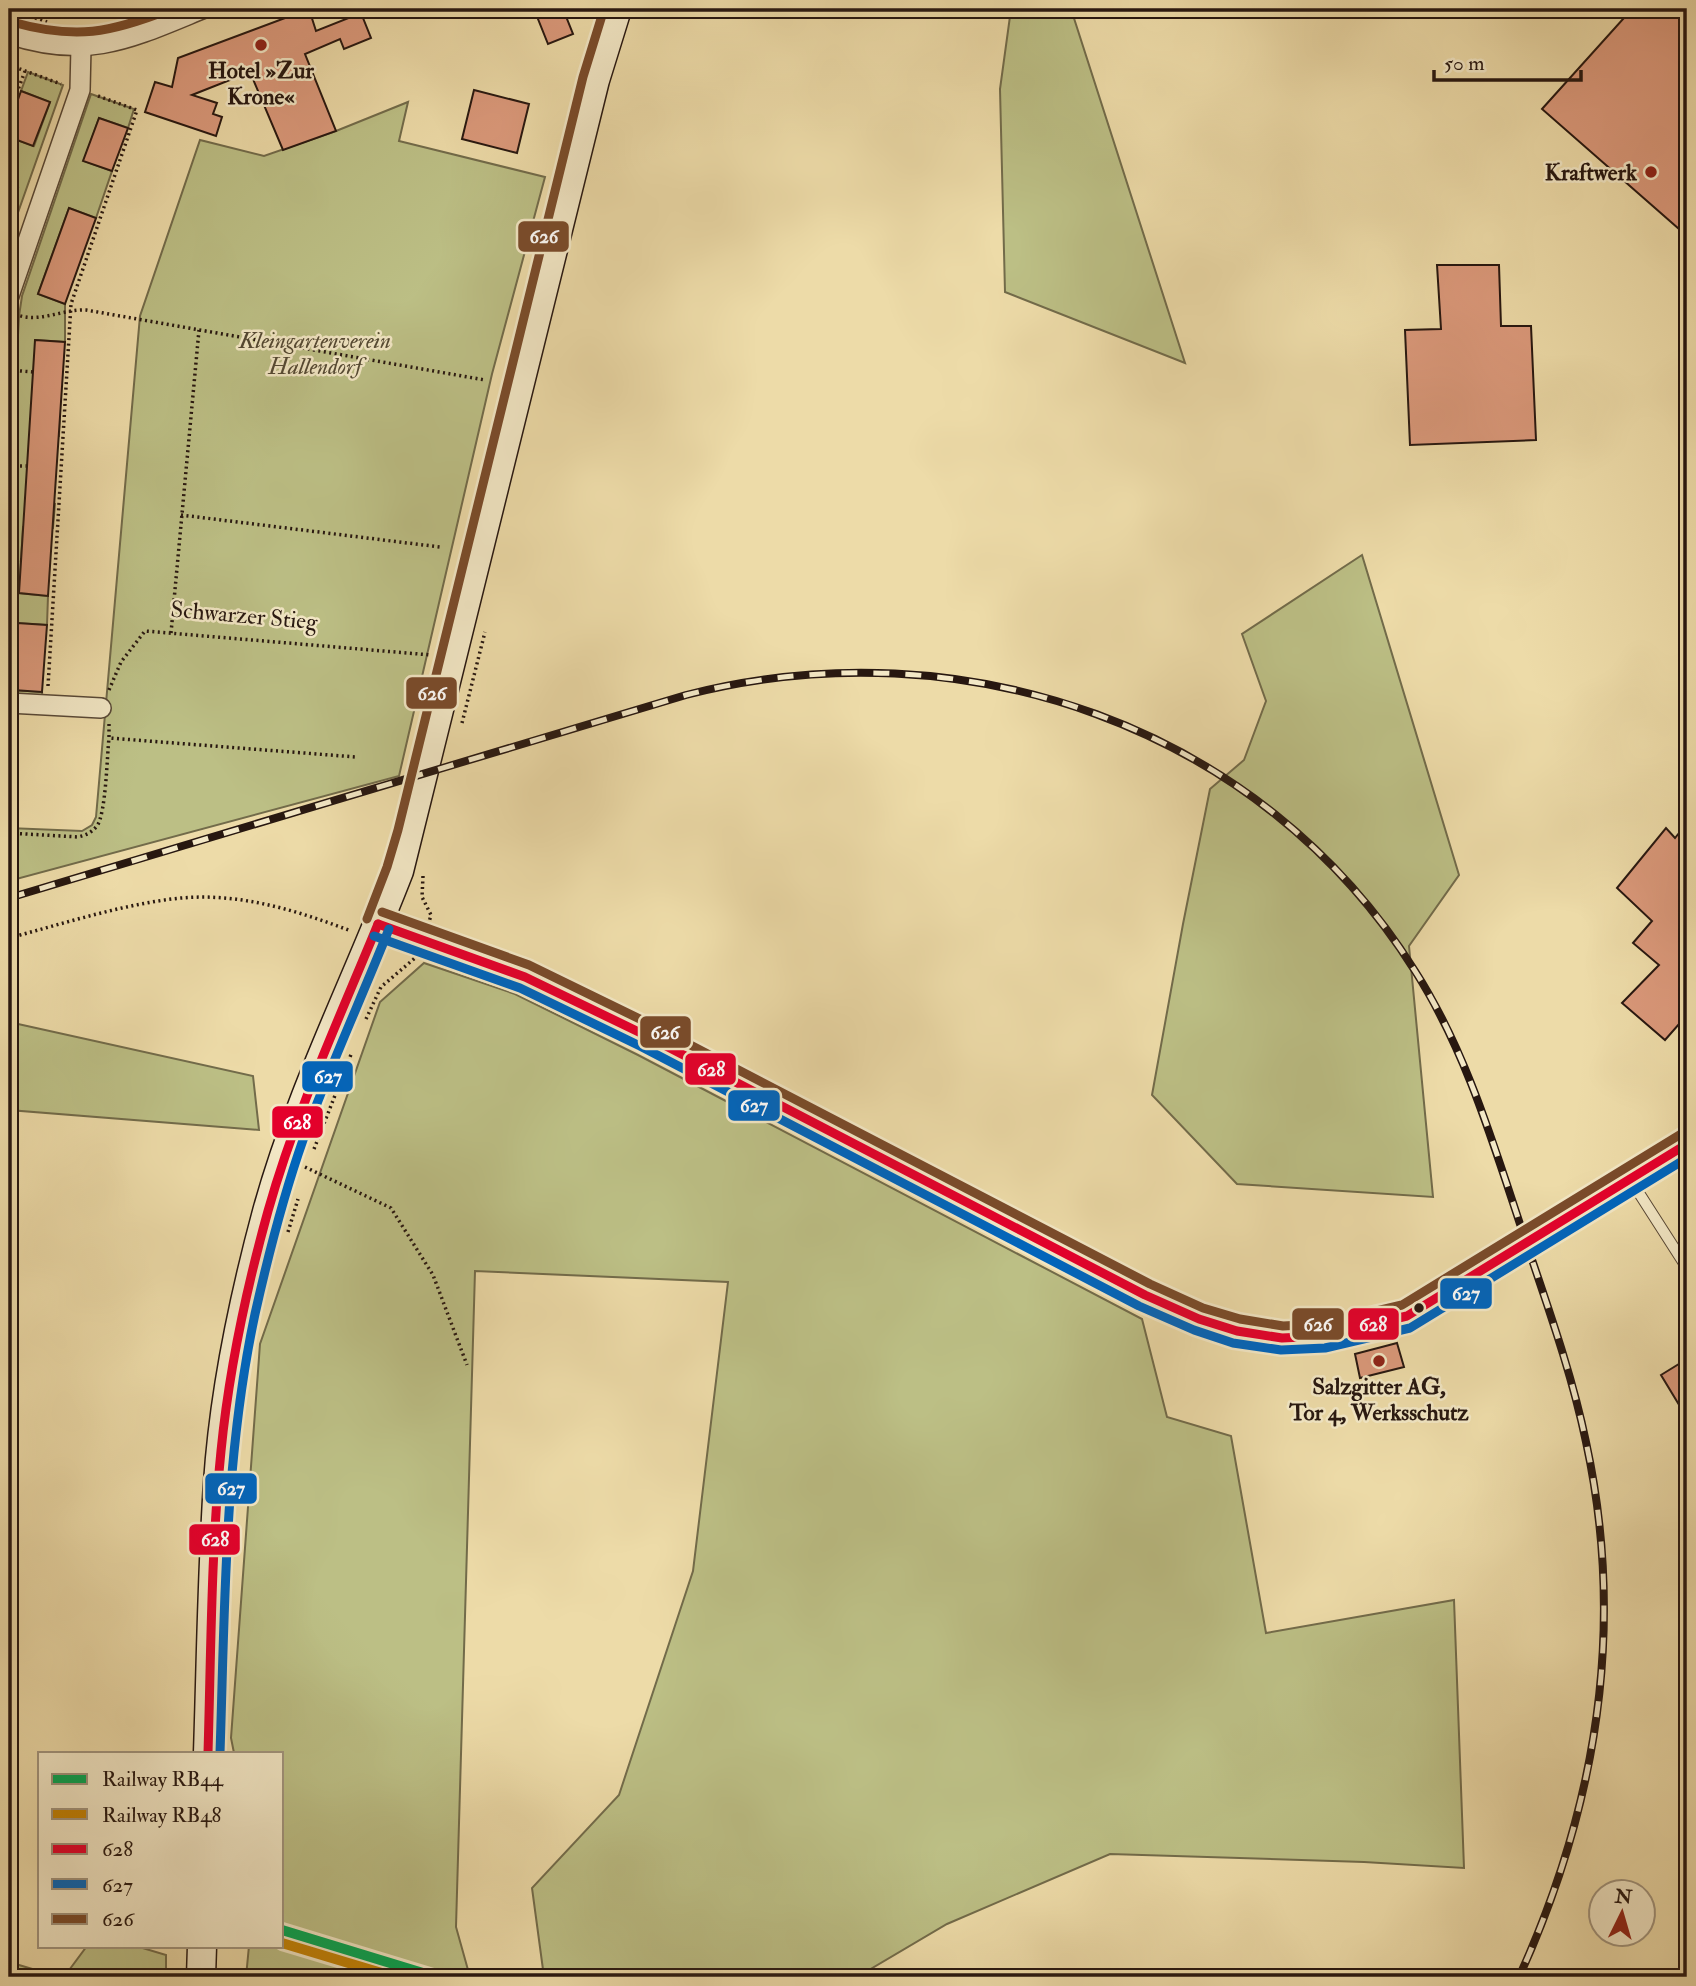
<svg xmlns="http://www.w3.org/2000/svg" width="1696" height="1986" viewBox="0 0 1696 1986" font-family="'IM FELL Double Pica',serif">
<rect width="100%" height="100%" fill="#eddba8"/>
<filter id="stains"><feTurbulence type="fractalNoise" baseFrequency=".00286" numOctaves="4"/><feColorMatrix values="0 0 0 0 .2 0 0 0 0 .09 0 0 0 0 .02 0 0 0 .5 -.17"/></filter>
<radialGradient id="worn" r=".72"><stop offset=".6" stop-color="#630" stop-opacity="0"/><stop offset="1" stop-color="#630" stop-opacity=".3"/></radialGradient>
<g fill="#bcbf85" stroke="#726b4a" stroke-width="2">
<path d="M1011,9h60l114,354 -180,-71 -5,-203z"/>
<path d="M28,72l35,13 -54,153v-24l9,-26 -9,-3v-48l25,9 16,-44 -29,-11z"/>
<path d="M91,94l43,15 -6,19 -29,-10 -15,43 28,10 -16,47 -27,-10 -31,86 27,10v38l-29,-2 -4,71 28,2 -1,23 -29,-2 -4,68 29,2 -2,24 -30,-1 -4,66 29,3 -1,29 -30,-2 -4,67 29,2 1,13 -34,-2v-197l10,-190 3,-20z"/>
<path d="M408,102l-9,39 146,36 -53,197 -93,402 -390,105v-53l73,3 10,-6 4,-8 44,-501 60,-176 64,16 72,-25z"/>
<path d="M1362,555l97,320 -50,71 24,251 -196,-13 -85,-89 31,-171 27,-135 34,-29 22,-59 -24,-67z"/>
<path d="M424,963l91,31 123,61 504,264 25,98 64,19 35,197 188,-33 10,268 -100,-6 -254,-8 -163,70 -90,53h-313l-12,-89 87,-93 74,-224 35,-289 -253,-11 -19,656 14,50h-224l3,-31h33v-193h-48l-3,-15 29,-394 120,-342z"/>
<path d="M9,1022l244,54 6,54 -250,-20z"/>
<path d="M87,1946h49l30,9v22h-102z"/>
<path d="M9,1962l50,15h-50z"/>
</g>
<g fill="#db997b" stroke="#271710" stroke-width="2">
<path d="M309,9l7,22 45,-18 10,25 -27,11 -4,-10 -35,15 31,77 -53,19 -33,-78 -58,23 25,8 -4,11 9,3 -6,19 -71,-24 10,-30 17,5 6,-29z"/>
<path d="M534,9h29l10,25 -25,10z"/>
<path d="M1632,9h55v227l-145,-127z"/>
<path d="M474,90l55,14 -12,49 -55,-14z"/>
<path d="M21,91l29,11 -17,44 -24,-9v-12z"/>
<path d="M99,118l29,10 -16,43 -29,-10z"/>
<path d="M69,208l27,10 -31,86 -27,-10z"/>
<path d="M1437,265h62l2,61h30l5,114 -126,5 -5,-115 36,-1z"/>
<path d="M35,340l30,2 -17,254 -29,-3z"/>
<path d="M17,623l30,2 -5,67 -29,-2z"/>
<path d="M1687,823v192l-22,25 -43,-37 37,-38 -26,-22 19,-22 -35,-33 49,-60 9,10z"/>
<path d="M1397,1343l7,24 -44,11 -5,-24z"/>
<path d="M1687,1359v59l-26,-43z"/>
</g>
<g fill="none" stroke-linecap="round" stroke-linejoin="round">
<g stroke="#584836" stroke-width="12">
<g id="lane">
<path d="M1630,1179l57,89"/>
<path d="M1576,1212l111,-68"/>
<path d="M1377,1324l30,-8 88,-54"/>
</g>
</g>
<g stroke="#584836" stroke-width="22">
<g id="street">
<path d="M9,34c79,26 120,5 193,-25"/>
<path d="M9,296l71,-206 1,-43"/>
<path d="M9,703l92,5"/>
<path d="M378,924l147,53 120,58 500,260c57,26 115,50 178,41 18,-2 36,-8 54,-12"/>
</g>
</g>
<g stroke="#271710" stroke-width="31">
<g id="secondary">
<path d="M208,1753c3,-90 4,-180 10,-270 6,-91 25,-182 49,-271 32,-117 88,-227 132,-341l196,-791 22,-71"/>
<path d="M201,1977l1,-31"/>
</g>
</g>
<g stroke="#271710" stroke-width="3.5" stroke-dasharray="2 3.5" stroke-linecap="butt">
<path d="M9,9l38,13"/>
<path d="M9,65l52,19"/>
<path d="M9,114l16,-43"/>
<path d="M15,314c23,10 47,-5 71,-4l399,70"/>
<path d="M9,370l24,2"/>
<path d="M9,466h18"/>
<path d="M181,515l259,32"/>
<path d="M9,559l12,1"/>
<path d="M171,633l28,-303"/>
<path d="M9,655l6,1"/>
<path d="M48,686l23,-382 66,-194 -39,-14"/>
<path d="M109,690l12,-28 24,-31 286,24"/>
<path d="M462,723l23,-91"/>
<path d="M109,724v14l247,19"/>
<path d="M9,833l69,4c8,-2 13,-4 19,-11 9,-13 10,-70 12,-88"/>
<path d="M423,876l-1,21 9,18 -2,7"/>
<path d="M9,938c53,-14 108,-32 163,-39 62,-8 121,10 179,32"/>
<path d="M366,1019l15,-32 34,-29"/>
<path d="M314,1149l38,-97"/>
<path d="M305,1167l86,41 42,67 34,90"/>
<path d="M288,1232l10,-33"/>
</g>
<use href="#lane" stroke="#f3e8c6" stroke-width="10"/>
<use href="#street" stroke="#f3e8c6" stroke-width="19"/>
<use href="#secondary" stroke="#f3e8c6" stroke-width="28"/>
<g stroke="#271710" stroke-width="8">
<path id="rail" d="M9,898l677,-203c276,-71 575,30 729,276 51,80 78,172 108,262 23,69 48,137 63,209 40,185 11,364 -67,535"/>
</g>
<use href="#rail" stroke="#f3e8c6" stroke-width="5" stroke-dasharray="16" stroke-linecap="butt"/>
<g stroke="#584836" stroke-width="12" stroke-linecap="butt">
<path id="lane-bridge" d="M1495,1262l81,-50"/>
</g>
<use href="#lane-bridge" stroke="#f3e8c6" stroke-width="10"/>
<g stroke="#f3e8c6" stroke-width="14">
<g id="bus-1">
<path d="M378,924l147,53 120,58 500,260 54,24 38,12 45,7 41,-2 84,-20 280,-172"/>
<path d="M208,1753c3,-101 3,-202 13,-302 8,-81 25,-161 47,-240 28,-99 71,-192 110,-287"/>
</g>
</g>
<g stroke="#f3e8c6" stroke-width="14">
<g id="bus-2">
<path d="M374,936l146,52 120,58 499,260 55,24 39,13 48,7 44,-2 85,-20 277,-170"/>
<path d="M220,1753c5,-147 4,-294 35,-439 13,-58 28,-117 48,-174 26,-71 58,-141 86,-211"/>
</g>
</g>
<g stroke="#f3e8c6" stroke-width="14">
<g id="bus-3">
<path d="M12,22c64,18 98,11 159,-13"/>
<path d="M382,912l147,53 121,59 500,260 53,24 37,11 43,7 38,-2 81,-19 279,-171"/>
<path d="M367,919l20,-52 11,-37 185,-753 21,-68"/>
</g>
</g>
<use href="#bus-1" stroke="#e4002b" stroke-width="9"/>
<use href="#bus-2" stroke="#0065bd" stroke-width="9"/>
<use href="#bus-3" stroke="#7a4b2a" stroke-width="9"/>
<g stroke="#f3e8c6" stroke-width="16">
<path id="rail-1" d="M282,1930l154,47"/>
</g>
<g stroke="#f3e8c6" stroke-width="16">
<path id="rail-2" d="M282,1943l113,34"/>
</g>
<use href="#rail-1" stroke="#00a651" stroke-width="10"/>
<use href="#rail-2" stroke="#c38204" stroke-width="10"/>
</g>
<g fill="#8f2418" stroke="#f3e8c6" stroke-width="2.5">
<circle cx="261" cy="45" r="7"/>
<circle cx="1651" cy="172" r="7"/>
<circle cx="1379" cy="1361" r="7"/>
</g>
<circle fill="#271710" stroke="#f3e8c6" stroke-width="2.5" cx="1419" cy="1308" r="6"/>
<g text-anchor="middle" stroke-width="5" stroke-linejoin="round" paint-order="stroke">
<g font-size="23" font-weight="bold" fill="#271710" stroke="#f3e8c6">
<text x="261" y="78">Hotel »Zur<tspan x="261" dy="26">Krone«</tspan></text>
<text x="1637" y="180" text-anchor="end">Kraftwerk</text>
<text x="1379" y="1394">Salzgitter AG,<tspan x="1379" dy="26">Tor 4, Werksschutz</tspan></text>
</g>
<g font-size="23" font-style="italic" fill="#544933" stroke="#f3e8c6">
<text x="315" y="348">Kleingartenverein<tspan x="315" dy="26">Hallendorf</tspan></text>
</g>
<g font-size="23" fill="#271710" stroke="#f3e8c6">
<text transform="translate(244 615) rotate(5)" y="8">Schwarzer Stieg</text>
</g>
</g>
<g stroke="#f3e8c6" stroke-width="2.5">
<rect x="517" y="220" width="53" height="33" rx="7" fill="#7a4b2a"/>
<rect x="405" y="676" width="53" height="34" rx="7" fill="#7a4b2a"/>
<rect x="639" y="1015" width="53" height="34" rx="7" fill="#7a4b2a"/>
<rect x="684" y="1052" width="53" height="34" rx="7" fill="#e4002b"/>
<rect x="301" y="1060" width="53" height="33" rx="7" fill="#0065bd"/>
<rect x="727" y="1089" width="54" height="33" rx="7" fill="#0065bd"/>
<rect x="271" y="1105" width="53" height="34" rx="7" fill="#e4002b"/>
<rect x="1439" y="1277" width="54" height="33" rx="7" fill="#0065bd"/>
<rect x="1347" y="1307" width="53" height="34" rx="7" fill="#e4002b"/>
<rect x="1291" y="1307" width="54" height="34" rx="7" fill="#7a4b2a"/>
<rect x="204" y="1472" width="54" height="33" rx="7" fill="#0065bd"/>
<rect x="188" y="1523" width="53" height="33" rx="7" fill="#e4002b"/>
</g>
<g font-size="19" text-anchor="middle" font-weight="bold" fill="#fff">
<text x="544" y="243">626</text>
<text x="432" y="700">626</text>
<text x="665" y="1039">626</text>
<text x="711" y="1076">628</text>
<text x="328" y="1083">627</text>
<text x="754" y="1112">627</text>
<text x="297" y="1129">628</text>
<text x="1466" y="1300">627</text>
<text x="1373" y="1331">628</text>
<text x="1318" y="1331">626</text>
<text x="231" y="1495">627</text>
<text x="215" y="1546">628</text>
</g>
<rect width="1696" height="1986" fill="none" stroke="#eddba8" stroke-width="35"/>
<rect x="10" y="10" width="1675" height="1965" fill="none" stroke="#271710" stroke-width="3.5"/>
<rect x="18" y="18" width="1661" height="1951" fill="none" stroke="#271710" stroke-width="2"/>
<rect x="38" y="1752" width="245" height="196" fill="#f3e8c6" stroke="#a1947d" stroke-width="2"/>
<rect x="52" y="1774" width="35" height="10" fill="#00a651" stroke="#a1947d" stroke-width="2"/>
<text x="102" y="1786" font-size="21" fill="#271710">Railway RB44</text>
<rect x="52" y="1809" width="35" height="10" fill="#c38204" stroke="#a1947d" stroke-width="2"/>
<text x="102" y="1822" font-size="21" fill="#271710">Railway RB48</text>
<rect x="52" y="1844" width="35" height="10" fill="#e4002b" stroke="#a1947d" stroke-width="2"/>
<text x="102" y="1856" font-size="21" fill="#271710">628</text>
<rect x="52" y="1879" width="35" height="10" fill="#0065bd" stroke="#a1947d" stroke-width="2"/>
<text x="102" y="1892" font-size="21" fill="#271710">627</text>
<rect x="52" y="1914" width="35" height="10" fill="#7a4b2a" stroke="#a1947d" stroke-width="2"/>
<text x="102" y="1926" font-size="21" fill="#271710">626</text>
<g transform="translate(1622 1913) rotate(5)"><circle r="33" fill="#f3e8c6" stroke="#a1947d" stroke-width="2"/>
<path d="M0-5L12 26L0 18L-12 26Z" fill="#8f2418"/>
<text y="-10" font-size="19" font-weight="bold" text-anchor="middle" fill="#271710">N</text>
</g>
<path d="M1434 70v10h147v-10" fill="none" stroke="#271710" stroke-width="3.5"/>
<text x="1444" y="70" font-size="21" fill="#271710" stroke="#f3e8c6" stroke-width="5" paint-order="stroke">50 m</text>
<rect width="100%" height="100%" filter="url(#stains)"/>
<rect width="100%" height="100%" fill="url(#worn)"/>
</svg>
